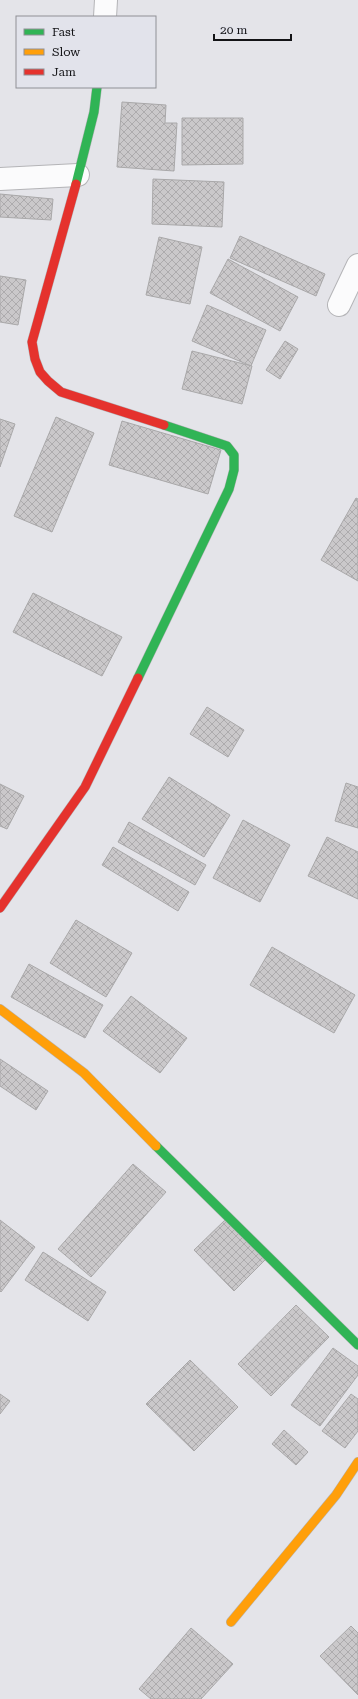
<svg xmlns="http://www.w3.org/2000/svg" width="358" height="1699" viewBox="0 0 358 1699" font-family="'Roboto Serif',serif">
<defs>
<pattern id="building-cross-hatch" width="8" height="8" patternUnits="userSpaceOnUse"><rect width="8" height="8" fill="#cac8ca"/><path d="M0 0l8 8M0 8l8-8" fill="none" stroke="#adabad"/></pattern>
</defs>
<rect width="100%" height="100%" fill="#e4e4e9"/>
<g fill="url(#building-cross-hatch)" stroke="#a9a8a9">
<path d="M122,102l44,3 -1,18h12l-3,48 -57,-4z"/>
<path d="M182,118h61v46l-61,1z"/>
<path d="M153,179l71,3 -2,45 -70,-3z"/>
<path d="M0,194l53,5 -2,21 -51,-3z"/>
<path d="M240,236l85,38 -9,22 -86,-38z"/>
<path d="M159,237l43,10 -12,57 -44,-9z"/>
<path d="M228,259l70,38 -18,34 -70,-38z"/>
<path d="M0,276l26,4 -8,45 -18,-3z"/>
<path d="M207,305l59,25 -15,36 -59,-25z"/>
<path d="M285,341l13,8 -18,30 -14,-9z"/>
<path d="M192,351l60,15 -10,38 -60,-15z"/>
<path d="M56,417l38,16 -42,99 -38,-16z"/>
<path d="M0,419l15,5 -15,43z"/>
<path d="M122,421l99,29 -13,44 -99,-29z"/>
<path d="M356,498l2,1v82l-37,-21z"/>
<path d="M33,593l89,44 -20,39 -89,-44z"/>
<path d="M207,707l37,23 -16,27 -38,-23z"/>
<path d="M169,777l61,38 -26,42 -62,-38z"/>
<path d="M346,783l12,4v41l-23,-7z"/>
<path d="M0,784l24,12 -17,33 -7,-3z"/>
<path d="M243,820l47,25 -30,57 -47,-24z"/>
<path d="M129,822l77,43 -11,20 -77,-43z"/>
<path d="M327,837l31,15v47l-50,-23z"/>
<path d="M113,847l76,45 -11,19 -76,-46z"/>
<path d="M76,920l56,33 -26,44 -56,-34z"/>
<path d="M272,947l83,48 -21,38 -84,-48z"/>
<path d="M29,964l74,41 -18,33 -74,-41z"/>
<path d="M131,996l56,42 -27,35 -57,-42z"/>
<path d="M0,1059l48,32 -12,19 -36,-24z"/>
<path d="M133,1164l33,28 -75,85 -33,-28z"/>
<path d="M226,1219l40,40 -32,32 -40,-41z"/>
<path d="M0,1220l35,27 -34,45 -1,-1z"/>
<path d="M43,1252l63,40 -18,29 -63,-41z"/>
<path d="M296,1305l33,32 -58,59 -33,-32z"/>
<path d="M333,1348l25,18v9l-38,51 -29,-21z"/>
<path d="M190,1360l48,47 -44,44 -48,-47z"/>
<path d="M0,1394l10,7 -10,13z"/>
<path d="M351,1394l7,5v32l-13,17 -23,-17z"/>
<path d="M284,1430l24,22 -12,13 -24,-21z"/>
<path d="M351,1626l7,7v62l-38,-39z"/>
<path d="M191,1628l42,36 -32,35h-50l-12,-10z"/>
</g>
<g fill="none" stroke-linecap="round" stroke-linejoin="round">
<g stroke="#b4b4b7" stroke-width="24">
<g id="street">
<path d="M105,17l1,-17"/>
<path d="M0,179l78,-4"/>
<path d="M339,305l19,-40"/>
</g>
</g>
<g stroke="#b4b4b7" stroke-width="10">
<g id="fast">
<path d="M76,184l18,-72 3,-25"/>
<path d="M138,678l91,-189 5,-19v-15l-7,-9 -63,-21"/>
<path d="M156,1146l202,199"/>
</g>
</g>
<g stroke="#b4b4b7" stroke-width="10">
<g id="slow">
<path d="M0,1009l84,64 72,73"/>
<path d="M231,1622l105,-127 22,-33"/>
</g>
</g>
<g stroke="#b4b4b7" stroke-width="10">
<g id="jam">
<path d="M76,184l-44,158 3,17 5,13 8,9 13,11 103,33"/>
<path d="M0,908l85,-121 53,-109"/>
</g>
</g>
<use href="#street" stroke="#fbfbfc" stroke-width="22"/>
<use href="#fast" stroke="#30b455" stroke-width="9"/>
<use href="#slow" stroke="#ff9f0a" stroke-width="9"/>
<use href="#jam" stroke="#e5322d" stroke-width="9"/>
</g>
<rect x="16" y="16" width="140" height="72" fill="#e2e3eb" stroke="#8f9096"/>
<rect x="24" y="29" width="20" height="6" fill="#30b455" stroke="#8f9096"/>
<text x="52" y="36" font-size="12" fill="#131316">Fast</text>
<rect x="24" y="49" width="20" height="6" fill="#ff9f0a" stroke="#8f9096"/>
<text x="52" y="56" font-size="12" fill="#131316">Slow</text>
<rect x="24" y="69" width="20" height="6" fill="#e5322d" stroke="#8f9096"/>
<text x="52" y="76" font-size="12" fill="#131316">Jam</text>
<path d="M214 34v6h77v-6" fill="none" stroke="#131316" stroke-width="2"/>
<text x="220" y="34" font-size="12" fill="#131316" stroke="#e2e3eb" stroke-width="3" paint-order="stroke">20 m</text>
</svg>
